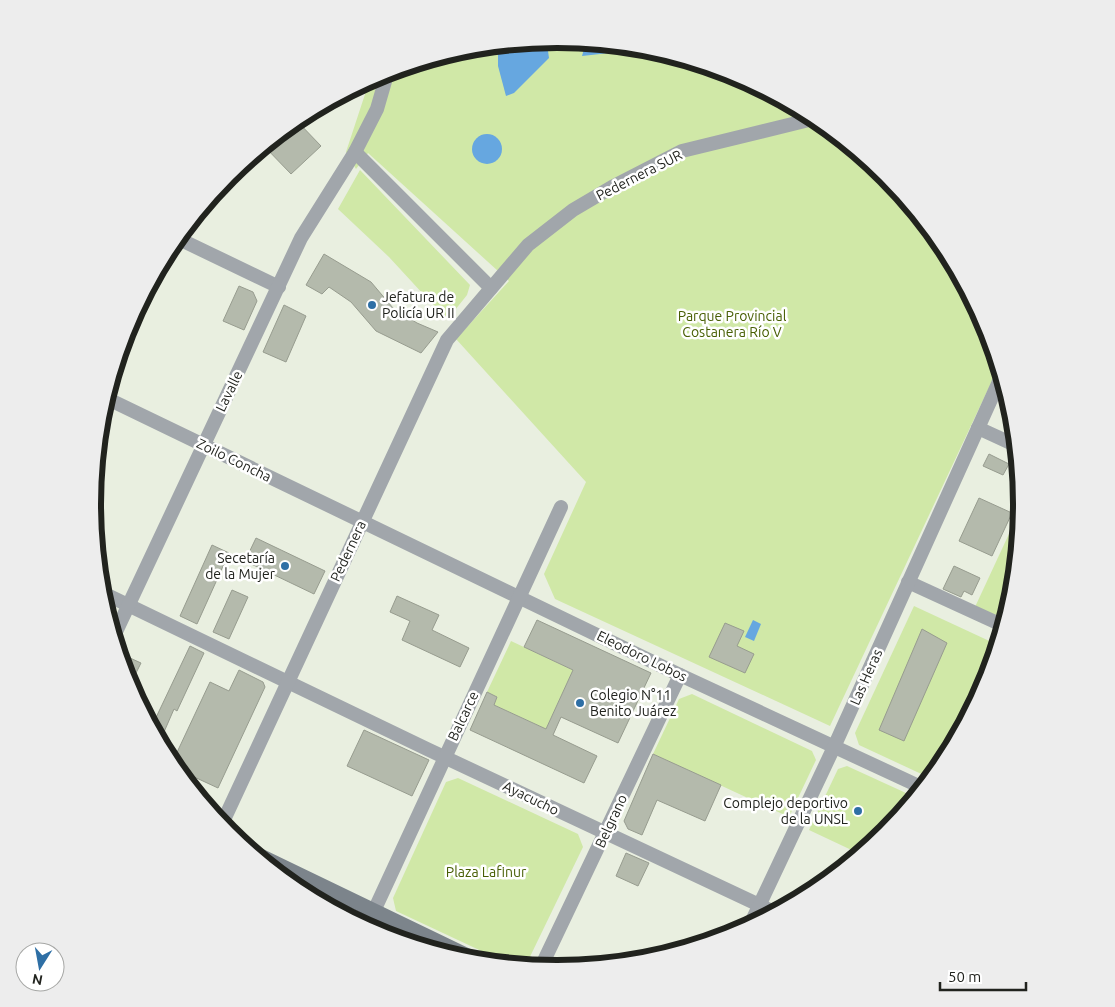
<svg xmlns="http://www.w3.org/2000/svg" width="1115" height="1007" viewBox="0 0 1115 1007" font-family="Ubuntu,sans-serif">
<rect width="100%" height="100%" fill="#e9efe0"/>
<g fill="#d0e8a7">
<path d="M558,39l90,9 88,26 80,43 70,58 58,71 43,80 12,40 -169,360 -275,-127 -11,-25 42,-92 -130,-143 53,-58 -141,-128 -12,16 -10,-17 24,-73 10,-5 87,-26z"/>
<path d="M360,170l110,115 -3,10 -20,25 -58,-63 -51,-48z"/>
<path d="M1022,506l-9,88 -8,27 -30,-14z"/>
<path d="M914,606l84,39c-14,46 -36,95 -68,133l-71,-33 -4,-12z"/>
<path d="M511,641l62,29 -27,59 -52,-24 3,-8 -10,-5z"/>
<path d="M692,694l120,57 4,9 -27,57 -136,-63 26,-55z"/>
<path d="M847,766l59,27 -16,35 -30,26 -51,-24 29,-61z"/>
<path d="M458,778l120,56 5,13 -57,118 -19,-2 -111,-52 -3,-13 53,-116z"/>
</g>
<g fill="#66a7e0">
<path d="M540,40l8,11 1,7 -35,35 -8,3 -8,-30v-21z"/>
<path d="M586,42l62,6 -17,8 -22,-3 -27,3z"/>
<circle cx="487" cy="149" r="15"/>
<path d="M753,620l8,4 -7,17 -9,-4z"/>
</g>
<g fill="#b4baac" stroke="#979c8f">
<path d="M296,120l25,26 -30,28 -27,-28z"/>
<path d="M324,254l47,28 22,26 24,15 21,9 -17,21 -45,-22 -25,-29 -22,-15 -7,7 -16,-9z"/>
<path d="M239,286l14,6 4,9 -13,29 -21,-9z"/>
<path d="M284,305l22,11 -20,46 -23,-10z"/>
<path d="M989,454l20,10 -6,11 -20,-9z"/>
<path d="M979,498l33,15 -20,43 -33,-15z"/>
<path d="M256,538l69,33 -11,23 -69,-33z"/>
<path d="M212,545l17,8 -32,71 -17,-8z"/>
<path d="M954,566l26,12 -8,17 -8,-4 -3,6 -18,-8z"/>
<path d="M232,590l16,7 -19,42 -16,-7z"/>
<path d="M397,596l42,19 -7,15 37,18 -9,19 -58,-27 8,-19 -20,-9z"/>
<path d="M537,620l114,53 -33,70 -57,-26 -8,18 44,21 -13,27 -114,-53 17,-38 10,5 -3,8 52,24 27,-59 -49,-23z"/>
<path d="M725,623l19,8 -7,15 17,8 -9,19 -36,-16z"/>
<path d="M922,629l25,14 -43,98 -25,-11z"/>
<path d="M190,646l14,7 -27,58 -3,-2 -10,23 -12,-6z"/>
<path d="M119,653l22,10 -11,22 -2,-4z"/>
<path d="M239,670l24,12 2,5 -47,101 -41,-19 -5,-6 38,-81 19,9z"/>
<path d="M364,730l65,30 -17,36 -65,-30z"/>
<path d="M653,754l68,31 -16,36 -48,-21 -15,35 -14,-6 -4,-8z"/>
<path d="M906,793l9,4 -18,21 -2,-1z"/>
<path d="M626,853l23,10 -11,23 -22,-10z"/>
</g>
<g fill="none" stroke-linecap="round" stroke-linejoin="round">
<g stroke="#a1a6ab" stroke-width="14">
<path d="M355,152l136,136"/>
<path d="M177,238l102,49"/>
<path d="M106,398l574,277 243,113"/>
<path d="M978,428l39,18"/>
<path d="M908,582l96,44"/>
<path d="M101,592l326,157 347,163"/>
<path d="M114,636l187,-398 54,-86 22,-43 11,-38"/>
<path d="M222,824l225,-484 81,-95 45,-35 39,-23 70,-36 135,-33"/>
<path d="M750,925l84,-178 168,-372"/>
<path d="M367,926l194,-419"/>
<path d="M541,967l139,-292"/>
</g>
<path stroke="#7c848b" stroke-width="15" d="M254,853l222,107"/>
</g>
<g fill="#2e6fa5" stroke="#fff" stroke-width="2">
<circle cx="372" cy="305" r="5"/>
<circle cx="285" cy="566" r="5"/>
<circle cx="580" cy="703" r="5"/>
<circle cx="858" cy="811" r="5"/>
</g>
<g text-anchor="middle" stroke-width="5" stroke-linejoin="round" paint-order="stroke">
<g font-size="14" fill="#21231e" stroke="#fff">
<text transform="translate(639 175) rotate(-27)" y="5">Pedernera SUR</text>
<text transform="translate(229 391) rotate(-64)" y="5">Lavalle</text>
<text transform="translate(234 460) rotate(26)" y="5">Zoilo Concha</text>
<text transform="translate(348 551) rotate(-65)" y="5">Pedernera</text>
<text transform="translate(642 656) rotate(26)" y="5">Eleodoro Lobos</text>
<text transform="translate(866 677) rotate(-66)" y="5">Las Heras</text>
<text transform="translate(463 716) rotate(-65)" y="5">Balcarce</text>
<text transform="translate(531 798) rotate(26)" y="5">Ayacucho</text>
<text transform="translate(611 821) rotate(-65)" y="5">Belgrano</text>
</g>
<g font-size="14" fill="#21231e" stroke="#fff" text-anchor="start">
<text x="382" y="302">Jefatura de<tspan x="382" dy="16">Policía UR II</tspan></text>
<text x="275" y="563" text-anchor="end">Secetaría<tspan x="275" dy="16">de la Mujer</tspan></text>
<text x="590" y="700">Colegio N°11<tspan x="590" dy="16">Benito Juárez</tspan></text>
<text x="848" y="808" text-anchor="end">Complejo deportivo<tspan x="848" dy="16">de la UNSL</tspan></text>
</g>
<g font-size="14" fill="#475e03" stroke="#fff">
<text x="732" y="321">Parque Provincial<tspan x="732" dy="16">Costanera Río V</tspan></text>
<text x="486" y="877">Plaza Lafinur</text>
</g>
</g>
<path d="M0 0H1115V1007H0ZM101 504a456 456 0 1 1 912 0a456 456 0 1 1-912 0Z" fill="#ededed" fill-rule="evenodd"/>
<path fill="none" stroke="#21231e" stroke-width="6" d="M101 504a456 456 0 1 1 912 0a456 456 0 1 1-912 0Z"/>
<g transform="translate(40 967) rotate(191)"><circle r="24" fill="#ffffff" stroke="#a6a7a5"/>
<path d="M0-4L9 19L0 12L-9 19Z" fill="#2e6fa5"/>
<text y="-8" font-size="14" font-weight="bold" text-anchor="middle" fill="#21231e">N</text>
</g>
<path d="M940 982v8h86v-8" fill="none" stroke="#21231e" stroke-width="2.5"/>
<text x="948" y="982" font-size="15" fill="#21231e" stroke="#ffffff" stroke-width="4" paint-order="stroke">50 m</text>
</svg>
